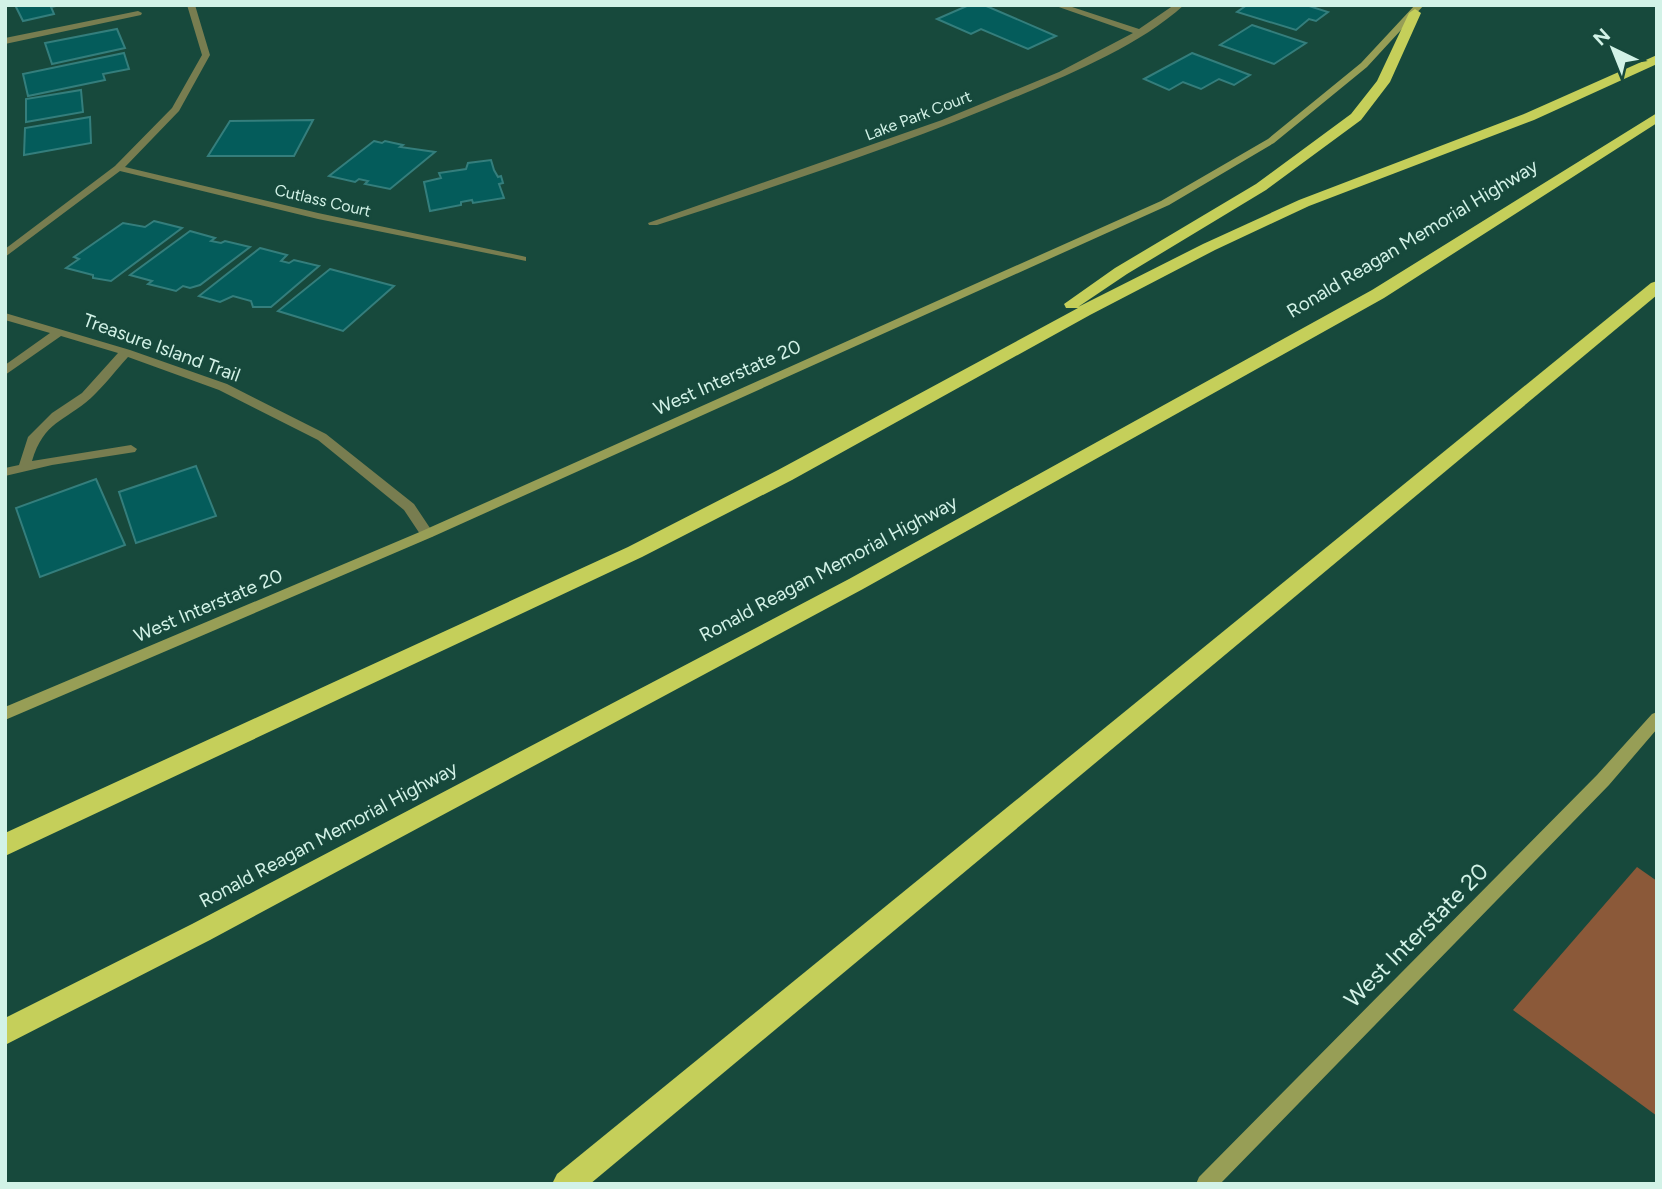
<svg xmlns="http://www.w3.org/2000/svg" width="1662" height="1189" viewBox="0 0 1662 1189" font-family="Figtree,sans-serif">
<rect width="100%" height="100%" fill="#17493c"/>
<path fill="#8b5939" d="M1637,867l20,14v235l-144,-106z"/>
<g fill="#045c5b" stroke="#347e7c" stroke-width="2">
<path d="M15,5h46l-10,2 3,7 -31,7z"/>
<path d="M969,5h15l72,31 -28,13 -47,-20 -10,5 -34,-15z"/>
<path d="M1247,5h59l22,7 -12,9 -7,-2 -13,11 -59,-18z"/>
<path d="M1252,25l54,18 -32,21 -54,-19z"/>
<path d="M117,29l8,19 -73,16 -7,-21z"/>
<path d="M124,53l5,16 -26,5 2,6 -77,16 -5,-22z"/>
<path d="M1192,53l58,22 -16,10 -15,-6 -18,10 -18,-7 -14,8 -25,-11z"/>
<path d="M81,90l2,22 -57,10v-23z"/>
<path d="M90,117l1,26 -67,12 1,-27z"/>
<path d="M313,120l-19,36h-86l22,-35z"/>
<path d="M374,141l8,2 3,-2 18,4 -3,2 35,5 -45,37 -25,-5 3,-3 -9,-2 -4,3 -26,-6z"/>
<path d="M491,160l3,10 4,7 3,-1 2,7 -4,1 5,14 -31,5 -1,-3 -11,2v3l-31,6 -6,-29 17,-4 -2,-5 27,-4 2,-6z"/>
<path d="M154,221l28,7 -71,53 -18,-3v-3l-27,-7 13,-9 -5,-2 49,-34 22,4z"/>
<path d="M190,231l25,7 -4,3 10,2 4,-2 25,6 -50,38 -10,3 -7,-2 -7,5 -28,-7 4,-3 -22,-6z"/>
<path d="M260,248l27,7 -6,6 8,2 5,-3 25,6 -48,41h-18l-2,-6 -18,-5 -13,6 -21,-6z"/>
<path d="M330,269l64,17 -51,45 -65,-20z"/>
<path d="M196,466l20,50 -80,27 -17,-51z"/>
<path d="M96,479l29,66 -85,32 -24,-69z"/>
</g>
<g fill="none" stroke-linecap="round" stroke-linejoin="round">
<path fill="#787d50" fill-rule="evenodd" d="M138,11l4,2 -1,2 -136,29v-6z"/>
<g fill="#787d50" fill-rule="evenodd">
<path d="M187,5h8l15,50 -31,56 -54,56 193,46 204,43 4,1v4l-208,-42 -198,-48 -115,86v-8l110,-83 57,-58 30,-53z"/>
<path d="M1053,5h13l73,24 35,-24h10c-43,39 -107,66 -161,89 -120,51 -243,91 -366,131h-8l-1,-2 294,-103 117,-48 74,-39z"/>
<path d="M5,313l125,37 97,34 99,50 88,70 20,30 -2,3h-10l-18,-27 -86,-70 -99,-50 -91,-33c-12,13 -24,29 -37,41 -27,24 -47,23 -59,63l99,-16 6,4 -2,3 -83,13 -47,11v-8l14,-3 9,-28 24,-24 30,-20 36,-40 -57,-17 -56,39v-10l45,-32 -45,-13z"/>
</g>
<g fill="#979e56" fill-rule="evenodd">
<path d="M1415,5h9l-57,62 -93,76 -105,62 -737,332 -427,183v-13l417,-176 739,-330 107,-62 93,-76z"/>
<path d="M1657,712v17l-48,56 -389,399h-24l3,-7 398,-402 55,-61z"/>
</g>
<g fill="#c5cf5a" fill-rule="evenodd">
<path d="M1415,9l6,4 -31,69 -29,38 -95,70 -139,84 -49,33 125,-63 96,-44 225,-86 133,-59v9l-123,56 -225,86 -94,44 -125,65 -298,165 -150,77 -637,299v-23l623,-286 150,-77 300,-162h-12l-2,-4 51,-36 141,-84 95,-70 26,-33 32,-68z"/>
<path d="M1657,113v10l-273,175 -521,291 -653,351 -205,105v-27l187,-94 657,-345 523,-289z"/>
<path d="M1657,281v14l-1067,889h-38l5,-10 1094,-891z"/>
</g>
</g>
<g text-anchor="middle" stroke-width="6" stroke-linejoin="round" paint-order="stroke">
<g font-size="16" fill="#d2f2e7" stroke="#17493c">
<text transform="translate(918 115) rotate(-21)" y="6">Lake Park Court</text>
<text transform="translate(323 200) rotate(13)" y="6">Cutlass Court</text>
</g>
<g font-size="19" fill="#d2f2e7" stroke="#17493c">
<text transform="translate(1412 238) rotate(-31)" y="7">Ronald Reagan Memorial Highway</text>
<text transform="translate(162 347) rotate(20)" y="7">Treasure Island Trail</text>
<text transform="translate(727 377) rotate(-24)" y="7">West Interstate 20</text>
<text transform="translate(828 568) rotate(-28)" y="7">Ronald Reagan Memorial Highway</text>
<text transform="translate(208 605) rotate(-23)" y="7">West Interstate 20</text>
<text transform="translate(328 834) rotate(-28)" y="7">Ronald Reagan Memorial Highway</text>
</g>
<g font-size="23" fill="#d2f2e7" stroke="#17493c">
<text transform="translate(1416 935) rotate(-45)" y="8">West Interstate 20</text>
</g>
</g>
<rect width="1662" height="1189" fill="none" stroke="#d2f2e7" stroke-width="14"/>
<g transform="translate(1613 49) rotate(317)" stroke="#17493c" stroke-width="5" paint-order="stroke">
<path d="M0-5L12 26L0 18L-12 26Z" fill="#d2f2e7"/>
<text y="-10" font-size="19" font-weight="bold" text-anchor="middle" fill="#d2f2e7">N</text>
</g>
</svg>
